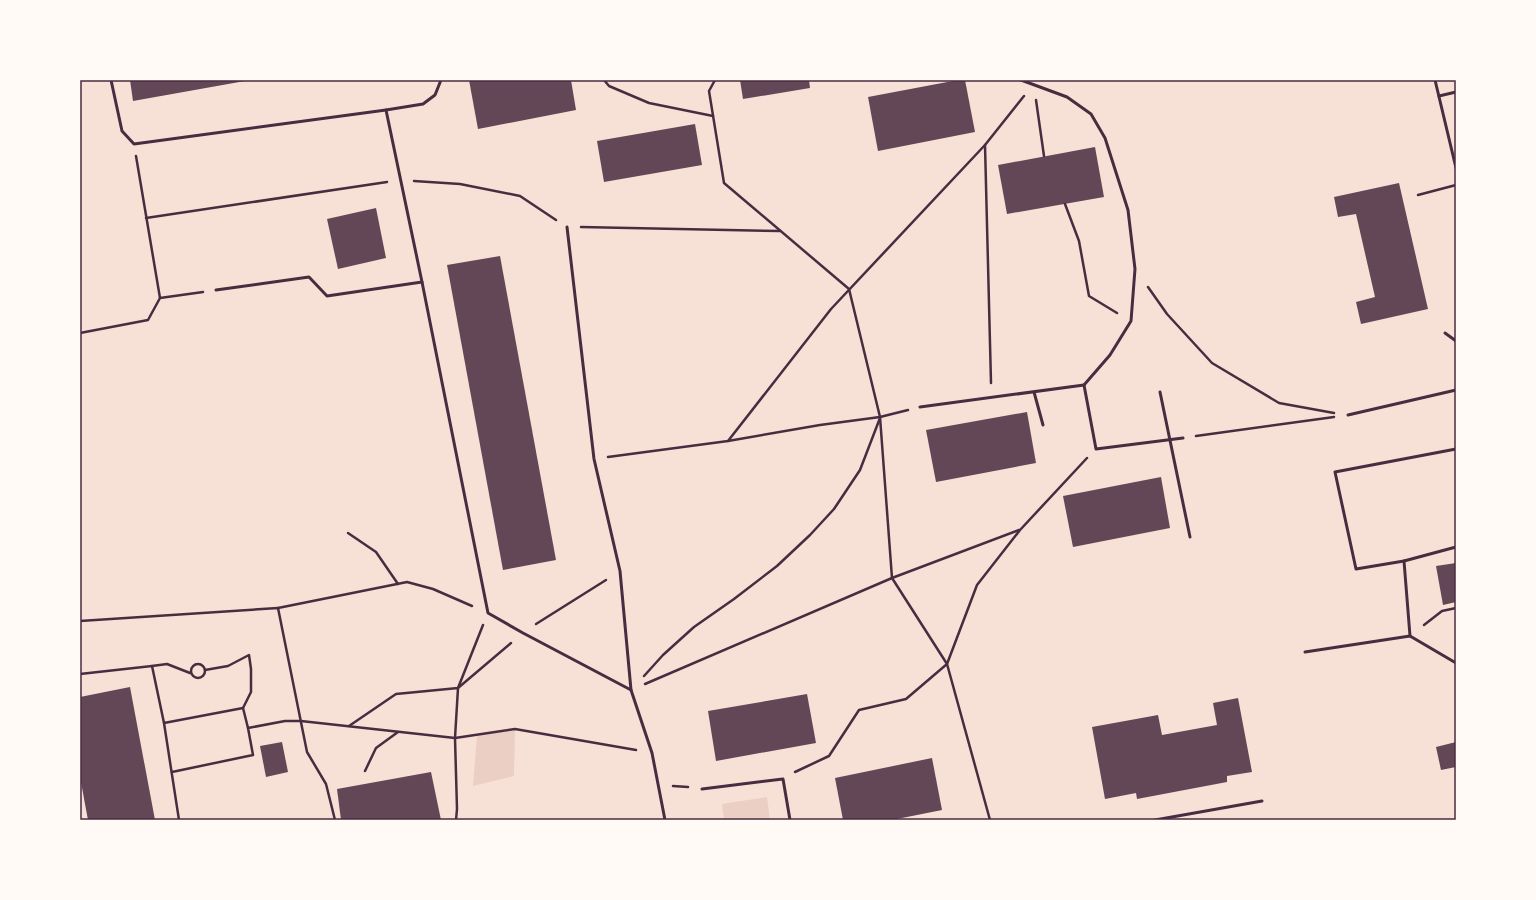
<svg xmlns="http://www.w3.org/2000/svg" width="1536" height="900" viewBox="0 0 1536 900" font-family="Roboto,sans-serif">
<rect width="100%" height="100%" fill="#f7e1d7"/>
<g fill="#ebcfc5">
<path d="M515,729l-1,47 -41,10 4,-51z"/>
<path d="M767,797l3,23h-46l-2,-16z"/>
</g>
<g fill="#644757">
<path d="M130,80h114l1,1 -112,20z"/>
<path d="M469,80h102l5,30 -98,19z"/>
<path d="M740,80h69l1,8 -67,11z"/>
<path d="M958,80h7l10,52 -97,19 -10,-54z"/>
<path d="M695,124l7,41 -98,17 -7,-41z"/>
<path d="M1095,147l9,50 -97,17 -9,-49z"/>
<path d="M1399,183l29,126 -67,15 -5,-22 19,-5 -19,-83 -18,3 -4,-20z"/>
<path d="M376,208l10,50 -48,11 -11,-50z"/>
<path d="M500,256l56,304 -53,10 -56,-305z"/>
<path d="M1027,412l9,51 -100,19 -10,-52z"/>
<path d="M1161,477l9,51 -97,19 -10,-51z"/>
<path d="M1456,563v39l-13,3 -7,-39z"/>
<path d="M130,687l25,133h-67l-8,-43v-80z"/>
<path d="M807,694l9,49 -100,18 -8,-50z"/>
<path d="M1238,698l14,74 -25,4v6l-90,17 -1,-6 -31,6 -13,-72 66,-12 4,20 55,-10 -4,-22z"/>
<path d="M282,742l6,30 -22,5 -6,-31z"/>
<path d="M1456,742v25l-15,3 -5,-23z"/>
<path d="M932,758l10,52 -50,10h-49l-8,-42z"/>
<path d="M431,772l10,48h-100l-4,-31z"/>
</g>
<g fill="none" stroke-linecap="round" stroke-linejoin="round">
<g stroke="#4a2c40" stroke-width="2.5">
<path d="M604,80l5,6 40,17 64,13"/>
<path d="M715,80l-6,11 15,92 125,106 31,128 12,161 55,86 43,156"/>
<path d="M1036,100l8,56"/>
<path d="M985,145l6,238"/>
<path d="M414,181l46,3 60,12 36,24"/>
<path d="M1418,195l38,-10"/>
<path d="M1065,204l14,37 10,55 28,17"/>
<path d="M146,218l241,-36"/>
<path d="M581,227l199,4"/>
<path d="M1148,287l19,27 45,49 67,40 55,10"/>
<path d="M160,298l43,-6"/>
<path d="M80,333l68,-13 12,-22 -24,-142"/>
<path d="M1196,436l138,-19"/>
<path d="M728,441l103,-132 154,-164 39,-49"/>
<path d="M608,457l120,-16 92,-16 60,-8 28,-7"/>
<path d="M348,533l28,19 22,32"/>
<path d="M278,608l129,-26 26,7 39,17"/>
<path d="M80,621l198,-13 29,144 19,32 9,36"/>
<path d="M536,624l70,-44"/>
<path d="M1424,625l18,-14 14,-3"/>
<circle cx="198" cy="671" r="7"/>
<path d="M152,666l15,-2 23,9"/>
<path d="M205,670l23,-4 21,-11 2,14v23l-8,16"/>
<path d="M80,674l72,-8 12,57 15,97"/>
<path d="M644,676l19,-21 31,-28 40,-28 43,-33 33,-31 24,-26 26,-39 20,-52"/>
<path d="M645,684l247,-106 127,-48"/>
<path d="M164,723l79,-15 5,20"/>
<path d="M349,726l47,-32 62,-6 53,-45"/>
<path d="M365,771l11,-23 22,-16"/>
<path d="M172,772l81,-17 -5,-27 37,-7h16l154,17 60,-9 121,21"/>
<path d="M795,772l34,-16 30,-46 47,-11 41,-35 30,-79 43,-55 67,-72"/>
<path d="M673,786l15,1"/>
<path d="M456,820l1,-11 -2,-71 3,-50 25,-63"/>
</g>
<g stroke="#4a2c40" stroke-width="3">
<path d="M111,80l11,51 12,13 252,-34 36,172 66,331 35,20 108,57 -11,-119 -26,-112 -27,-232"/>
<path d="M1021,80l46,17 24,17 14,24 23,72 7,59 -4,52 -21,34 -26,30 12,64 87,-11"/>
<path d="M1435,80l21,88"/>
<path d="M1439,96l17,-4"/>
<path d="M386,110l37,-6 12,-9 6,-15"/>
<path d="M216,290l93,-13 18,19 95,-14"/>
<path d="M1445,333l11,8"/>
<path d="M1034,392l9,33"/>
<path d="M1160,392l30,145"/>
<path d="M920,407l164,-22"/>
<path d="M1348,415l108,-25"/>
<path d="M1404,561l-48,8 -21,-97 121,-23"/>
<path d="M1410,636l-6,-75 52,-14"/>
<path d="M1305,652l105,-16 46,27"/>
<path d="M631,690l21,63 13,67"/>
<path d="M702,789l81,-10 7,41"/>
<path d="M1155,820l107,-19"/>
</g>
</g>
<rect width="1536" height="900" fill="none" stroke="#fffaf5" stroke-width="162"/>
<rect x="81" y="81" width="1374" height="738" fill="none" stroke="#4a2c40" stroke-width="1.5"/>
</svg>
